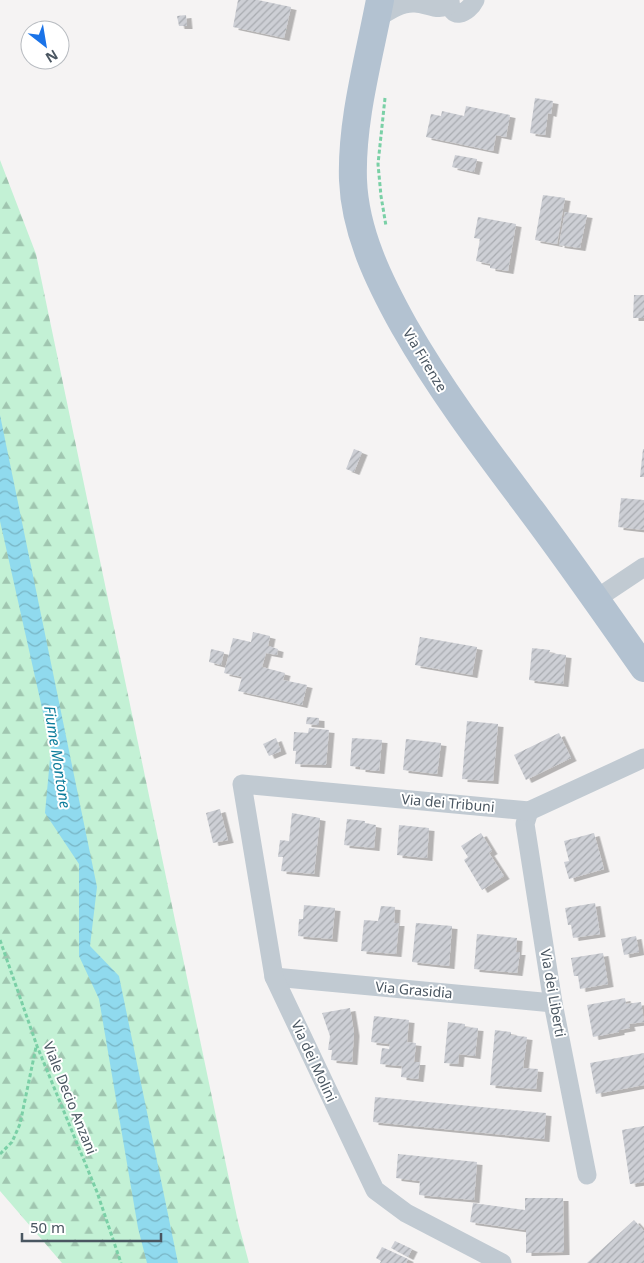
<svg xmlns="http://www.w3.org/2000/svg" width="644" height="1263" viewBox="0 0 644 1263" font-family="'Noto Sans',sans-serif">
<defs>
<pattern id="forest-firs" width="22" height="20" patternUnits="userSpaceOnUse" patternTransform="scale(1.25)"><rect width="22" height="20" fill="#c3f1d5"/><path d="M5 1l3.5 6h-7zM16 11l3.5 6h-7z" fill="#a0c6b0"/></pattern>
<pattern id="water-waves" width="16" height="10" patternUnits="userSpaceOnUse" patternTransform="scale(1.25)"><rect width="16" height="10" fill="#90daee"/><path d="M0 5q4-4 8 0t8 0" fill="none" stroke="#78b4c4"/></pattern>
<pattern id="building-hatch" width="6" height="6" patternUnits="userSpaceOnUse" patternTransform="scale(1.25)"><rect width="6" height="6" fill="#cdcfd5"/><path d="M-1 1l2-2M0 6l6-6M5 7l2-2" fill="none" stroke="#a8abb0"/></pattern>
<filter id="shadow"><feDropShadow dx="5.5" dy="3" stdDeviation="0" flood-color="#0004"/></filter>
</defs>
<rect width="100%" height="100%" fill="#f5f3f3"/>
<path fill="url(#forest-firs)" d="M0,160l36,94 202,968 11,41h-187l-62,-72z"/>
<path fill="url(#water-waves)" d="M0,415l97,472 -7,59 29,30 59,287h-31l-9,-35 -39,-229 -20,-43v-92l-34,-51 6,-65 -51,-227z"/>
<g fill="url(#building-hatch)" filter="url(#shadow)">
<path d="M238,0h20l33,7 -7,31 -51,-11z"/>
<path d="M186,15l1,11h-8l-2,-10z"/>
<path d="M535,98l18,3 -2,13 -3,-1 -3,22 -15,-2z"/>
<path d="M466,106l44,9 -4,22 -10,-2 -3,16 -67,-14 5,-23 10,2 1,-5 22,5z"/>
<path d="M455,155l22,4 -3,13 -22,-5z"/>
<path d="M543,195l22,3 -8,46 -22,-4z"/>
<path d="M565,212l22,3 -7,33 -21,-3z"/>
<path d="M478,217l38,7 -8,47 -18,-3v-4l-14,-3 4,-22 -6,-1z"/>
<path d="M634,295h10v23h-11z"/>
<path d="M354,449l8,3 -8,20 -8,-3z"/>
<path d="M643,449h1v28h-4z"/>
<path d="M621,498l23,2v30l-26,-3z"/>
<path d="M253,632l17,4 -2,10 10,3 -1,6 -11,-2 -4,14 23,6 -2,7 24,5 -5,20 -64,-14 4,-14 -18,-4 9,-35 18,4z"/>
<path d="M420,637l57,10 -5,28 -57,-10z"/>
<path d="M532,648l18,2 -1,3 17,2 -3,29 -34,-4z"/>
<path d="M211,649l13,3 -3,13 -12,-3z"/>
<path d="M307,717l12,1v7l-13,-1z"/>
<path d="M467,721l31,3 -5,57 -31,-2z"/>
<path d="M309,728l20,2 -3,35 -31,-1 1,-13h-3l1,-19 14,1z"/>
<path d="M559,733l12,25 -45,22 -12,-25z"/>
<path d="M276,738l5,13 -12,5 -6,-12z"/>
<path d="M352,738l30,2 -3,31 -19,-2v-2l-10,-1z"/>
<path d="M406,739l35,4 -4,31 -34,-4z"/>
<path d="M220,809l8,31 -15,3 -7,-30z"/>
<path d="M292,813l28,5 -6,56 -33,-3 2,-14h-5l2,-17 9,1z"/>
<path d="M347,819l18,2v2l11,2 -2,23 -30,-3z"/>
<path d="M399,825l30,3 -2,30 -30,-3z"/>
<path d="M481,833l11,18 -3,2 15,23 -22,14 -18,-30 4,-3 -7,-11z"/>
<path d="M594,833l10,36 -35,10 -5,-17 5,-1 -5,-20z"/>
<path d="M595,903l5,31 -27,4 -2,-13h-3l-3,-17z"/>
<path d="M304,905l31,3 -3,31 -34,-3 1,-17h4z"/>
<path d="M381,906l14,1 -1,16h5l-3,31 -35,-3 3,-31 14,1z"/>
<path d="M416,923l36,3 -3,40 -37,-4z"/>
<path d="M477,934l40,4 -1,14h4l-3,21 -43,-4z"/>
<path d="M636,936l3,16 -15,3 -3,-16z"/>
<path d="M603,953l5,31 -28,5 -2,-13h-4l-3,-18z"/>
<path d="M625,998l1,6 15,-2 3,20 -15,2 1,4 -11,2v2l-26,5 -6,-32z"/>
<path d="M350,1008l4,25 -2,29 -21,-2 1,-10h-4l2,-14 -8,-23z"/>
<path d="M374,1016l35,4 -2,22 9,1 -2,19h6l-2,17 -17,-2 1,-11 -22,-2 2,-16 7,1 1,-5 -19,-2z"/>
<path d="M448,1022l17,2v3l13,1 -3,28 -16,-2 -1,10 -14,-1z"/>
<path d="M495,1030l16,2v3l16,2 -4,31 15,1 -2,20 -46,-4z"/>
<path d="M644,1053v32l-48,9 -6,-31z"/>
<path d="M375,1097l171,16 -2,26 -171,-17z"/>
<path d="M644,1126v56l-14,2 -8,-54z"/>
<path d="M398,1154l79,8 -3,38 -55,-5 1,-14 -24,-3z"/>
<path d="M525,1198h38l1,54 -38,1v-23l-56,-8 3,-19 52,7z"/>
<path d="M634,1220l10,11v32h-57z"/>
<path d="M395,1241l17,8 -4,8 -17,-9z"/>
<path d="M382,1247l26,12 -2,4h-26l1,-2 -5,-3z"/>
</g>
<g fill="none" stroke-linecap="round" stroke-linejoin="round">
<g stroke="#7ad0a6" stroke-width="3" stroke-dasharray="4 2.5" stroke-linecap="butt">
<path d="M385,98l-7,66 3,32 5,30"/>
<path d="M0,940l37,106 60,146 24,71"/>
<path d="M0,1154l12,-12 8,-18 16,-77"/>
</g>
<g stroke="#c1cad2" stroke-width="19">
<path d="M450,0c0,21 18,14 25,0"/>
<path d="M377,18c10,-6 22,-15 36,-15 13,-1 25,10 37,1"/>
<path d="M596,599l48,-32"/>
<path d="M529,811l-4,13 28,179 34,172"/>
<path d="M274,977l279,26"/>
<path d="M502,1263l-96,-50 -31,-23 -101,-213 -32,-193 287,27 115,-53"/>
</g>
<path stroke="#b3c2d1" stroke-width="28" d="M380,0c-11,58 -29,121 -27,180 2,52 26,101 51,146 37,65 82,124 127,184 39,52 76,105 113,158"/>
</g>
<g text-anchor="middle" stroke-width="4" stroke-linejoin="round" paint-order="stroke">
<g font-size="14" fill="#4a5661" stroke="#fff">
<text transform="translate(425 360) rotate(59)" y="5">Via Firenze</text>
<text transform="translate(448 803) rotate(5)" y="5">Via dei Tribuni</text>
<text transform="translate(414 990) rotate(5)" y="5">Via Grasidia</text>
<text transform="translate(553 993) rotate(80)" y="5">Via dei Liberti</text>
<text transform="translate(314 1061) rotate(65)" y="5">Via dei Molini</text>
<text transform="translate(70 1098) rotate(68)" y="5">Viale Decio Anzani</text>
</g>
<g font-size="15" font-style="italic" fill="#0c7c9b" stroke="#fff">
<text transform="translate(57 757) rotate(81)" y="5">Fiume Montone</text>
</g>
</g>
<g transform="translate(45 45) rotate(149)"><circle r="24" fill="#ffffff" stroke="#b7bbc0"/>
<path d="M0-4L9 19L0 12L-9 19Z" fill="#1a73e8"/>
<text y="-8" font-size="14" font-weight="bold" text-anchor="middle" fill="#4a5661">N</text>
</g>
<path d="M22 1233v8h139v-8" fill="none" stroke="#4a5661" stroke-width="2.5"/>
<text x="30" y="1233" font-size="15" fill="#4a5661" stroke="#ffffff" stroke-width="4" paint-order="stroke">50 m</text>
</svg>
